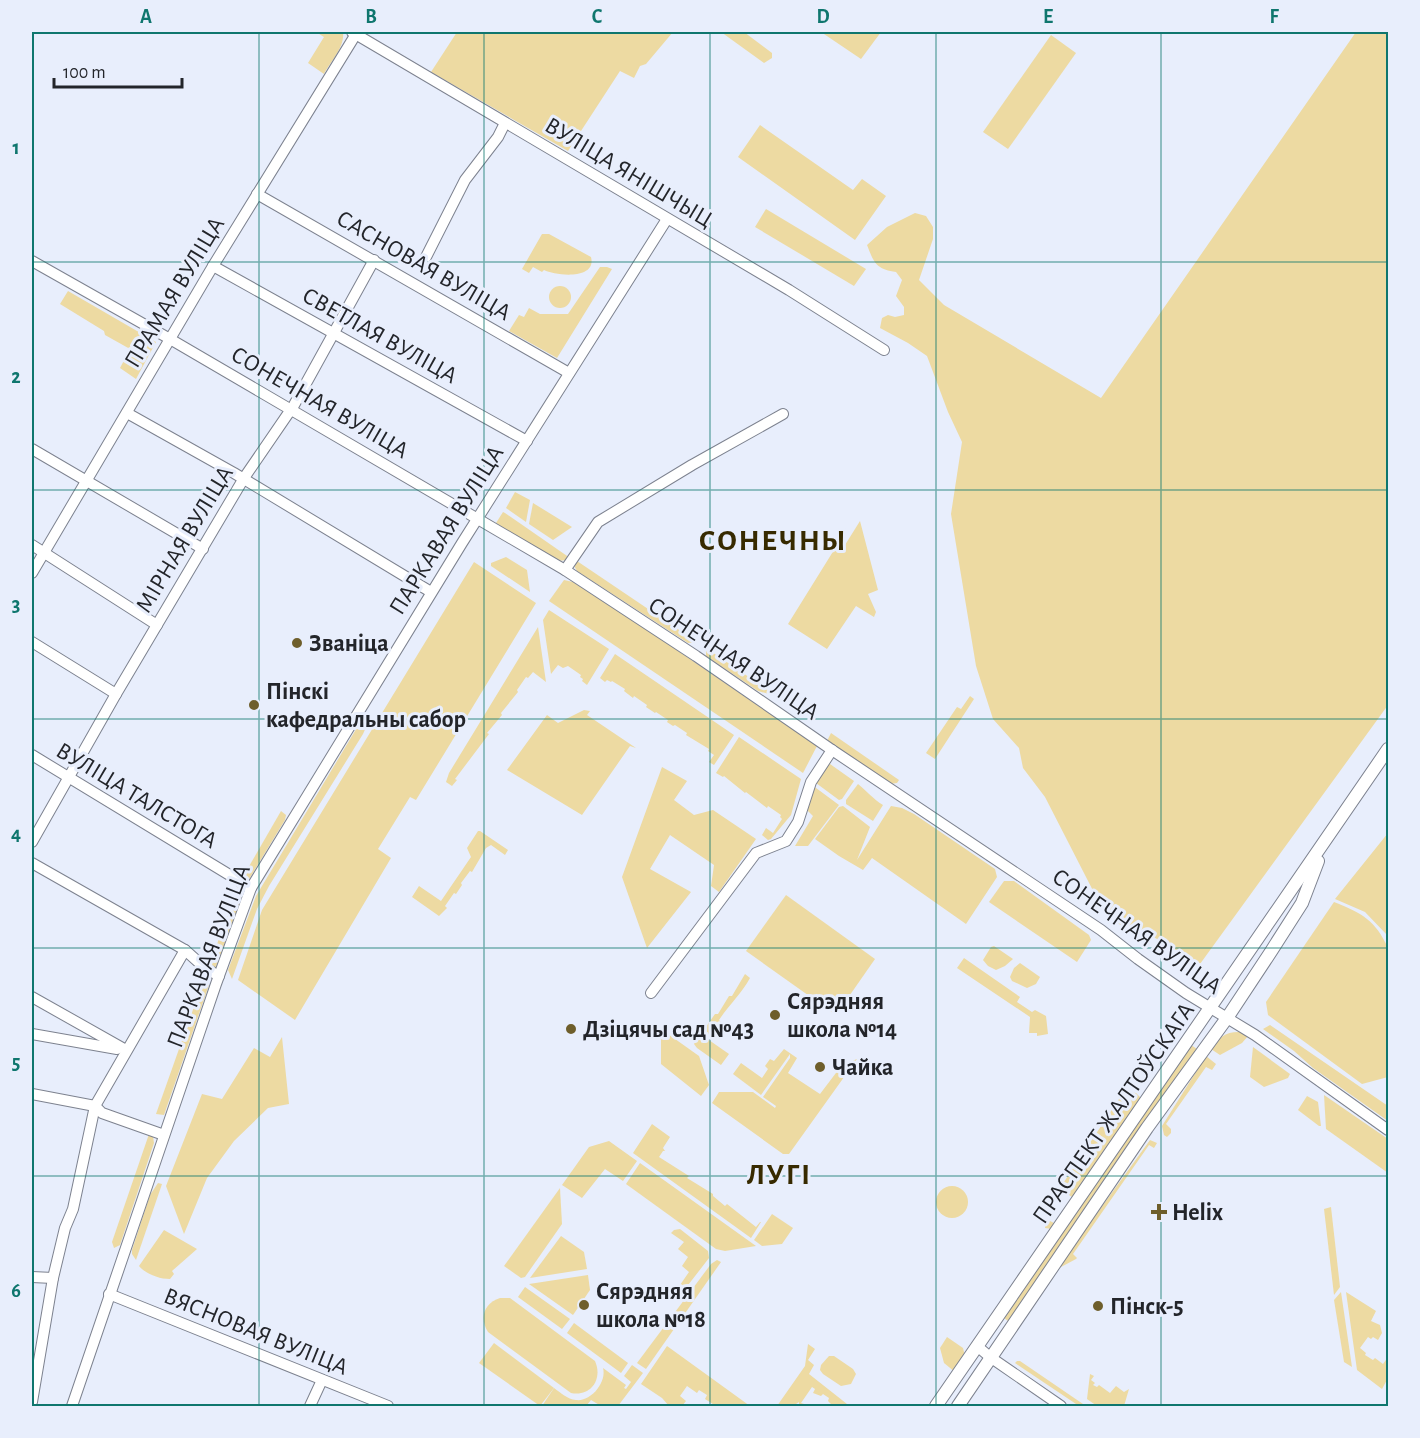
<svg xmlns="http://www.w3.org/2000/svg" width="1420" height="1438" viewBox="0 0 1420 1438" font-family="'Alegreya Sans',sans-serif">
<rect width="100%" height="100%" fill="#e8eefc"/>
<g fill="#eddaa2">
<path d="M316,32h27c2,15 -12,29 -19,42l-16,-11 16,-26z"/>
<path d="M457,32h216l-27,32 -6,2 -6,12 -14,-7 -52,80 -137,-79z"/>
<path d="M721,32h23l28,21v5l-8,5z"/>
<path d="M821,32h60l-20,27z"/>
<path d="M1356,32h32v673l-188,259 -55,-32 -8,3 -31,-19 -61,-119 -22,-29 -4,-20 -26,-29 -17,-53 -25,-152 11,-72 -14,-30 -21,-56 -19,-13 -28,-15 2,-10 6,-3 7,2 9,-2v-8l-8,-11 6,-16 -6,-8c-20,-3 -22,-9 -29,-27l20,-18 28,-14 11,3 7,11v12l-14,41 25,25 157,93z"/>
<path d="M1051,35l25,18 -68,96 -25,-17z"/>
<path d="M760,125l93,65 9,-11 24,17 -31,44 -117,-83z"/>
<path d="M766,209l100,60 -12,17 -99,-59z"/>
<path d="M542,234h7l42,23c6,23 -35,19 -47,13l-2,2 -9,-5 -4,6 -7,-4z"/>
<path d="M600,267h7l5,2 -55,89 -48,-27 10,-16 5,2 5,-9 11,6h28z"/>
<circle cx="560" cy="297" r="11"/>
<path d="M68,291l88,51 -20,37 -16,-11 10,-19 -25,-14 -1,-4 -44,-27z"/>
<path d="M515,492l15,8 -4,22 -20,-14z"/>
<path d="M533,503l39,24 -19,13 -24,-16z"/>
<path d="M503,512l2,1 65,45 -2,2 -11,1 -61,-38z"/>
<path d="M860,521l18,69 -10,4 8,18 -2,5 -18,-11 -29,43 -39,-25 46,-74 6,3z"/>
<path d="M506,557l21,13 3,22 -39,-26v-3z"/>
<path d="M574,559l123,83 -9,1 -111,-72 -4,-7z"/>
<path d="M474,562l62,41 -120,197 -6,-3 -32,52 13,9 -96,162 -57,-40 24,-70z"/>
<path d="M564,580l9,2 79,51 165,113 -14,27 -254,-172z"/>
<path d="M549,610l60,39 -22,36 -5,-4 1,-2 -3,-2 1,-2 -13,-9 -5,2 -5,-3 -7,9 -8,-54z"/>
<path d="M538,627l8,55 -13,-10 -5,6 -2,-1 -9,13 1,2 -17,21 1,2 -15,18 2,1 -34,45 2,1 -5,6 -6,-4 3,-9z"/>
<path d="M706,648l62,42 1,4 -11,-3 -52,-35z"/>
<path d="M615,654l119,81 -20,30 -5,-3 5,-7 -6,-4 1,-2 -23,-14 1,-2 -12,-8 -2,1 -6,-4 1,-2 -12,-8 -1,1 -9,-6 1,-2 -13,-9 -1,2 -9,-7 1,-2 -13,-8 -1,1 -4,-2 -2,2 -5,-4z"/>
<path d="M970,696l4,3 -39,60 -9,-6 31,-46 4,2z"/>
<path d="M584,710l6,1 -3,4 49,33 -6,-2 -48,69 -75,-45 40,-55 11,8z"/>
<path d="M361,721l6,4 -4,9 -94,152 -12,23 -25,70 -4,-9 28,-74z"/>
<path d="M831,733l68,47 -2,3 -7,1 -63,-43z"/>
<path d="M739,737l62,42 -10,36 -20,24 -3,1 -6,-5 4,-7 7,5 9,-14 -2,-2 1,-2 -13,-9 -1,2 -21,-16 -1,1 -21,-17 -1,1 -7,-4z"/>
<path d="M830,764l24,17 -12,18 -3,1 -23,-17 12,-18z"/>
<path d="M662,767l25,14 -13,19 20,15 19,-5 43,29 -37,53 -8,-6 3,-21 -44,-30 -20,34 41,23 -44,56 -25,-71z"/>
<path d="M858,784c9,7 15,15 25,21l-10,16 -27,-17v-4z"/>
<path d="M812,785l27,20 -31,41h-13l18,-30 -7,-7z"/>
<path d="M843,806l27,21 -13,33 34,-54 11,2 12,6 81,55 2,8 -31,47 -94,-66 -9,12 -24,-14 -24,-17 24,-32z"/>
<path d="M281,811l5,4 -1,5 -37,61 -4,-6z"/>
<path d="M478,831h2l28,19 -3,5 -14,-10 -5,3 -14,24 -2,-1 -9,12 1,2 -6,9 -2,-1 -9,13 2,2 -8,8 -27,-19 7,-11 22,15 30,-44 -4,-9z"/>
<path d="M1388,833v103l-23,-24 -30,-13z"/>
<path d="M1004,881h10l75,54 2,5 -14,22 -88,-60z"/>
<path d="M238,887l5,1 1,4 -29,77 -6,-3z"/>
<path d="M786,895l89,64 -39,56 -90,-64z"/>
<path d="M1334,902c28,11 41,18 54,46v129l-26,7 -94,-69 -2,-13z"/>
<path d="M994,946l19,13 -8,7 -9,4 -8,-4 -5,-6 8,-13z"/>
<path d="M964,958l56,39 -3,5 15,10 3,-2 11,6 2,18 -11,2v-3h-8l1,-16 -73,-49z"/>
<path d="M1020,963l20,14 -4,7 -9,4 -15,-7 -2,-4 4,-9z"/>
<path d="M745,974l5,4c-8,15 -21,27 -31,42l3,3 -6,8 -4,-2 -6,9 23,16 -8,11 -24,-17 -3,-4 21,-30h3l11,-18h3z"/>
<path d="M202,984l7,1 -45,130 -8,-1z"/>
<path d="M1270,1025l118,81v15l-75,-53 -19,-17 -31,-22z"/>
<path d="M661,1029l38,27 10,29 -8,11 -40,-32z"/>
<path d="M1239,1032l9,4 -6,7 -22,12 -9,-6c8,-11 13,-17 28,-17z"/>
<path d="M282,1037l7,67 -21,4 -34,33 -27,37 -23,56 -18,-48 36,-92 20,5 32,-51 16,9z"/>
<path d="M1191,1045l6,4 -185,275 -8,-6z"/>
<path d="M1253,1047l37,27 -2,4 -24,9 -14,-10z"/>
<path d="M784,1049l13,9 -9,15 32,21 22,-29 15,-6 -68,95h-6l-71,-51 7,-11h34l22,16 1,-2 -13,-9 27,-39v-4l-29,41 -28,-21 8,-11 21,15 6,-9 -3,-3 5,-7 4,2z"/>
<path d="M1206,1056l10,8 -4,6 -6,-3 -40,57 5,5v4l-4,4 -3,-2 -2,-9z"/>
<path d="M1129,1092l7,1 6,6 -90,130 -7,-1v-5l5,-2 4,2 18,-26 -6,-4v-5l-4,-3 59,-89z"/>
<path d="M1324,1095l64,44v34l-62,-44z"/>
<path d="M1307,1096l11,6 3,24h-2l-21,-16z"/>
<path d="M652,1124l18,13 -7,11 2,3h-2l-4,6 30,19 -2,2 26,16v2l12,10 2,-2 29,23 4,-5h1l-10,16 -118,-85z"/>
<path d="M149,1134l4,2 1,7 -34,102 -6,3 -2,-6z"/>
<path d="M1150,1140l7,3 -3,5 -5,-3 -76,109 4,4 -1,1 -15,8v-4z"/>
<path d="M609,1141l28,20 -14,20 -18,-12 -23,29 -20,-13 27,-38z"/>
<path d="M640,1163l116,83 -31,5 -9,-2 -90,-65z"/>
<path d="M158,1183l4,1 -26,76 -4,-6v-4l18,-55z"/>
<circle cx="952" cy="1202" r="16"/>
<path d="M560,1188l2,36 -37,53 -4,1 -17,-12z"/>
<path d="M1331,1207l9,80 -6,8 -10,-86z"/>
<path d="M772,1214l21,14 -11,16 -20,2 -8,-6z"/>
<path d="M680,1229l28,22 1,7 -24,31 -5,-4 9,-13 -7,-6 6,-9 -10,-8 6,-7 -13,-9 3,-3z"/>
<path d="M164,1230l33,19 -25,22 2,3 -4,5c-11,0 -24,-5 -31,-13z"/>
<path d="M561,1236l23,16 3,17 -57,9z"/>
<path d="M717,1260l4,2 -75,107 -9,-6 74,-99z"/>
<path d="M588,1275l2,15 -17,25 -44,-31z"/>
<path d="M525,1287l45,32 -8,10 -44,-32z"/>
<path d="M1341,1292l11,75 -8,-5 -10,-62z"/>
<path d="M1346,1292l30,19 -5,10 9,4 2,8 -4,7 -5,-3 -2,2 -3,-2 -8,11 6,5 -1,2 8,5 2,-2 8,6 5,-7v21l-6,11 -25,-19z"/>
<path d="M500,1298h10l85,63c8,18 -4,36 -24,32l-83,-61c-9,-14 -4,-29 12,-34z"/>
<path d="M574,1323l54,40 -7,10 -54,-40z"/>
<path d="M947,1337l16,11 2,8 -10,16 -11,-9 -4,-15z"/>
<path d="M494,1343l60,45 -14,18 -61,-43z"/>
<path d="M808,1344l7,5 -7,11 6,5 -5,9 38,30 -1,2 -10,-1 -3,1 -5,-5 1,-3 -6,-4 -2,2 -8,-3 2,-4 -3,-2 -11,16 6,2 -1,1h-7v-4l-6,4h-16l28,-40z"/>
<path d="M667,1346l83,60h-34l-11,-7 2,-4 -8,-5 -2,3 -10,-7 -7,10 6,5 -4,5h-13l-7,-8 -21,-14z"/>
<path d="M829,1356h5l19,13 3,5 -5,10 -10,2 -18,-12 -3,-4 1,-5z"/>
<path d="M1017,1361h3l63,43 1,2h-5l-64,-43z"/>
<path d="M632,1365l11,8 -25,33h-17l-10,-6 -5,6h-44l12,-18c7,5 13,11 22,12 15,2 31,-18 27,-32l23,17 -2,3 2,1 5,-7 -7,-6z"/>
<path d="M1090,1374l4,2 -3,4 4,3 -2,2 4,2 2,-2 11,8 6,-7 8,6 5,-3 -5,17h-27l-10,-7z"/>
</g>
<g fill="none" stroke-linecap="round" stroke-linejoin="round">
<g stroke="#7d828f" stroke-width="12">
<g id="minor">
<path d="M352,32l437,258 95,60"/>
<path d="M257,194l312,179"/>
<path d="M426,257l39,-77 33,-43 7,-14"/>
<path d="M32,261l138,78 395,231 131,86 136,94 269,180 37,29 48,34 69,42 133,95"/>
<path d="M213,266l314,175"/>
<path d="M127,413l107,60 197,119"/>
<path d="M32,449l171,100"/>
<path d="M32,545l125,80"/>
<path d="M565,570l33,-48 94,-57 91,-51"/>
<path d="M32,573l181,-307 143,-232"/>
<path d="M32,642l84,52"/>
<path d="M32,755l219,133"/>
<path d="M32,842l84,-148 128,-216 50,-73 80,-145"/>
<path d="M32,863l153,87 20,18 14,8"/>
<path d="M651,993l105,-140 30,-12 12,-19 13,-40 21,-32"/>
<path d="M32,997l94,53"/>
<path d="M32,1034l85,15"/>
<path d="M32,1094l63,12 7,7 62,22"/>
<path d="M32,1277l21,1"/>
<path d="M109,1294l279,112"/>
<path d="M977,1346l13,11 71,49"/>
<path d="M32,1402l21,-124 12,-50 8,-19 22,-103 90,-156"/>
<path d="M72,1406l144,-422 35,-96 211,-345 205,-324"/>
<path d="M310,1406l12,-26"/>
</g>
</g>
<g stroke="#7d828f" stroke-width="14">
<g id="major">
<path d="M936,1406l452,-657"/>
<path d="M958,1406l189,-278 80,-110 45,-68 30,-47 16,-42"/>
</g>
</g>
<use href="#minor" stroke="#fff" stroke-width="10"/>
<use href="#major" stroke="#fff" stroke-width="12"/>
</g>
<path fill="none" stroke="#0f766e" stroke-width="1.5" stroke-opacity="0.55" d="M259,32v1374M484,32v1374M710,32v1374M936,32v1374M1161,32v1374M32,262h1356M32,490h1356M32,719h1356M32,948h1356M32,1176h1356"/>
<g fill="#6e5e2b" stroke="#e8eefc" stroke-width="2">
<circle cx="297" cy="643" r="6"/>
<circle cx="254" cy="705" r="6"/>
<circle cx="775" cy="1015" r="6"/>
<circle cx="571" cy="1029" r="6"/>
<circle cx="820" cy="1067" r="6"/>
<path d="M1156 1203h6v6h6v6h-6v6h-6v-6h-6v-6h6z"/>
<circle cx="584" cy="1305" r="6"/>
<circle cx="1098" cy="1306" r="6"/>
</g>
<g text-anchor="middle" stroke-width="6" stroke-linejoin="round" paint-order="stroke">
<g font-size="24" fill="#23252a" stroke="#e8eefc">
<text transform="translate(629 172) rotate(31)" y="8">ВУЛІЦА ЯНІШЧЫЦ</text>
<text transform="translate(424 265) rotate(30)" y="8">САСНОВАЯ ВУЛІЦА</text>
<text transform="translate(174 292) rotate(-59)" y="8">ПРАМАЯ ВУЛІЦА</text>
<text transform="translate(380 335) rotate(29)" y="8">СВЕТЛАЯ ВУЛІЦА</text>
<text transform="translate(320 402) rotate(30)" y="8">СОНЕЧНАЯ ВУЛІЦА</text>
<text transform="translate(446 530) rotate(-58)" y="8">ПАРКАВАЯ ВУЛІЦА</text>
<text transform="translate(184 539) rotate(-59)" y="8">МІРНАЯ ВУЛІЦА</text>
<text transform="translate(734 658) rotate(34)" y="8">СОНЕЧНАЯ ВУЛІЦА</text>
<text transform="translate(137 795) rotate(31)" y="8">ВУЛІЦА ТАЛСТОГА</text>
<text transform="translate(1137 931) rotate(35)" y="8">СОНЕЧНАЯ ВУЛІЦА</text>
<text transform="translate(208 956) rotate(-69)" y="8">ПАРКАВАЯ ВУЛІЦА</text>
<text transform="translate(1113 1113) rotate(-55)" y="8">ПРАСПЕКТ ЖАЛТОЎСКАГА</text>
<text transform="translate(256 1331) rotate(22)" y="8">ВЯСНОВАЯ ВУЛІЦА</text>
</g>
<g font-size="24" font-weight="bold" fill="#23252a" stroke="#e8eefc" text-anchor="start">
<text x="309" y="651">Званіца</text>
<text x="266" y="699">Пінскі<tspan x="266" dy="28">кафедральны сабор</tspan></text>
<text x="787" y="1009">Сярэдняя<tspan x="787" dy="28">школа №14</tspan></text>
<text x="583" y="1037">Дзіцячы сад №43</text>
<text x="832" y="1075">Чайка</text>
<text x="1172" y="1220">Helix</text>
<text x="596" y="1299">Сярэдняя<tspan x="596" dy="28">школа №18</tspan></text>
<text x="1110" y="1314">Пінск-5</text>
</g>
<g font-size="30" font-weight="bold" letter-spacing="1.5" fill="#372a00" stroke="#e8eefc">
<text x="773" y="550">СОНЕЧНЫ</text>
<text x="779" y="1184">ЛУГІ</text>
</g>
</g>
<rect width="1420" height="1438" fill="none" stroke="#e8eefc" stroke-width="66"/>
<path d="M54 78v9h128v-9" fill="none" stroke="#23252a" stroke-width="3"/>
<text x="63" y="78" font-size="18" fill="#23252a" stroke="#e8eefc" stroke-width="4.5" paint-order="stroke">100 m</text>
<rect x="33" y="33" width="1354" height="1372" fill="none" stroke="#0f766e" stroke-width="2"/>
<g font-size="20" text-anchor="middle" font-weight="bold" fill="#0f766e">
<text x="146" y="23">A</text>
<text x="371" y="23">B</text>
<text x="597" y="23">C</text>
<text x="823" y="23">D</text>
<text x="1048" y="23">E</text>
<text x="1274" y="23">F</text>
<text x="16" y="154">1</text>
<text x="16" y="383">2</text>
<text x="16" y="611">3</text>
<text x="16" y="840">4</text>
<text x="16" y="1069">5</text>
<text x="16" y="1297">6</text>
</g>
</svg>
